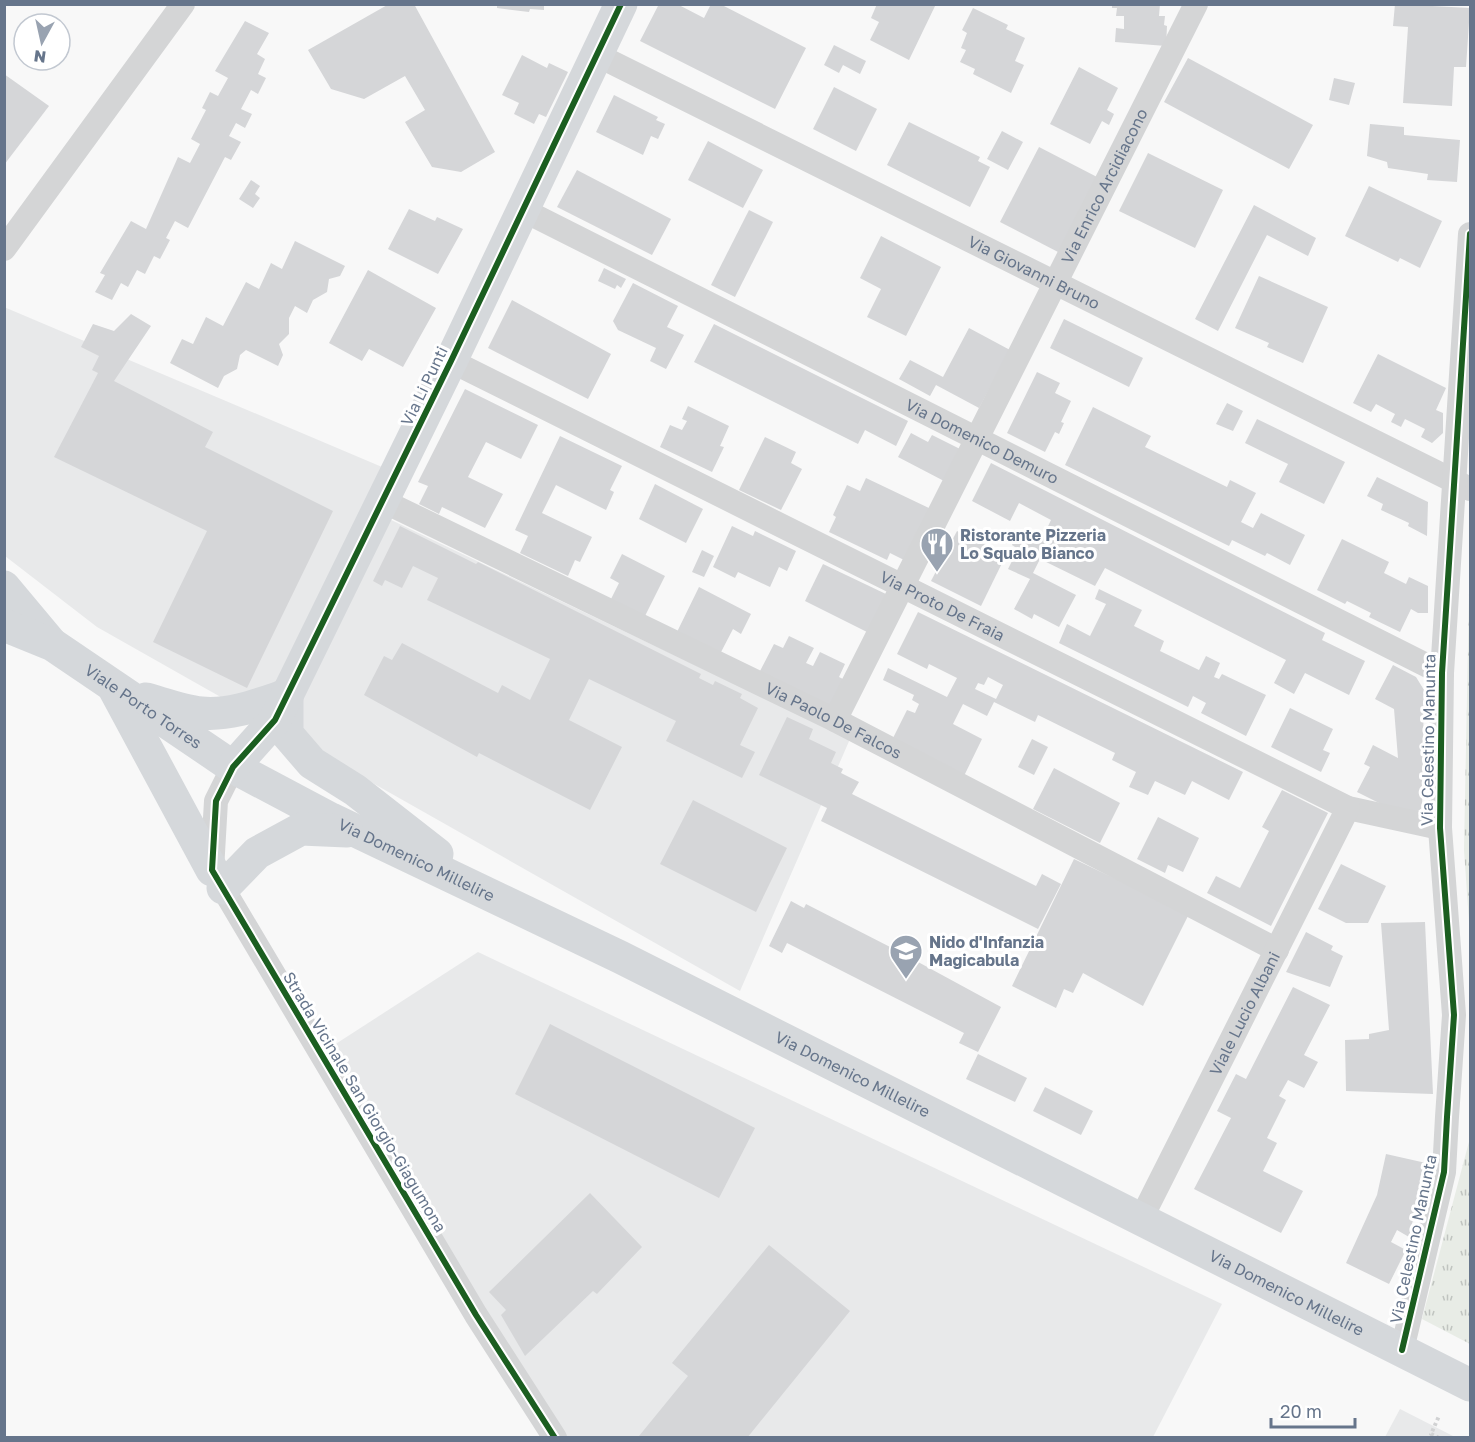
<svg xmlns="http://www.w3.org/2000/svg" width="1475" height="1442" viewBox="0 0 1475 1442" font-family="'Golos Text',sans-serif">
<defs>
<pattern id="park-tufts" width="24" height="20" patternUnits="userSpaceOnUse" patternTransform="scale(1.5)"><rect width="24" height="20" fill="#e8ece6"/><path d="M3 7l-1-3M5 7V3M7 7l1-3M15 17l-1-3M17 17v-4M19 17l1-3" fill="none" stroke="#c0c4c0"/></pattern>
</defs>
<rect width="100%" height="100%" fill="#f8f8f8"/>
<g fill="#e8e9ea">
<path d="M4,307l404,171 -21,40 463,221 -110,252 -643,-364 -92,-71z"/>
<path d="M478,952l744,352 -69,133h-609l-213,-390z"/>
<path d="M1400,1409l55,28h-70z"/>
</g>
<g fill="url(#park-tufts)">
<path d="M1470,542v394l-6,-86z"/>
<path d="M1470,1138v206l-48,-25z"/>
</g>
<g fill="#d5d6d8" fill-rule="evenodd">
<path d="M389,4h25l81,148 -34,20 -29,-5 -27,-45 20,-12 -20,-34 -41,23 -33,-10 -23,-39z"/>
<path d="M497,4h47v6l-14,-1 -1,3 -32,-4z"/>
<path d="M659,4h18l27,14 7,-14h9l86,44 -31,61 -135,-68z"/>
<path d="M877,4h59l-27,56 -39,-20 9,-18 -8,-4z"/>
<path d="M1112,4h48l-1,12h6l-1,9 3,1 -1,20 -51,-4 1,-14 8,1v-13h-8l1,-8h-5z"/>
<path d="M1395,4l75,4 -4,59h-12l-2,39 -49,-3 5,-76 -15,-1z"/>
<path d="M973,8l35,17 -2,4 19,9 -10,23 9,4 -13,28 -38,-19 2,-5 -15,-7 6,-12 -5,-2 6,-15 -5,-3z"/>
<path d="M245,21l24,12 -12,21 8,5 -7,15 8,4 -8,16 -7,-4 -10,19 11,5 -7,14 -9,-5 -7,13 12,6 -10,18 -6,-3 -37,71 -13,-7 -9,17 4,2 -10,19 -6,-3 -9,18 -8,-4 -9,17 -7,-4 -9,17 -17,-8 10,-17 -5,-2 31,-52 15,8 32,-72 12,6 10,-19 -9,-5 15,-29 -4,-2 8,-16 8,4 10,-18 -13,-7z"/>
<path d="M834,45l32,16 -6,13 -17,-9 -4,8 -15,-8z"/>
<path d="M522,55l25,13 2,-5 19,9 -22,45 -7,-3 -5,10 -20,-10 5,-11 -17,-8z"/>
<path d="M1188,58l125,67 -24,44 -125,-67z"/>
<path d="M1079,67l39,21 -11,22 7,4 -5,11 -7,-4 -12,23 -40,-20z"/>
<path d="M4,74l45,32 -45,59z"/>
<path d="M1334,78l21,5 -6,22 -20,-5z"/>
<path d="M834,87l43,22 -21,42 -43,-22z"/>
<path d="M614,95l44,22 -2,3 9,4 -7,15 -7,-3 -8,19 -47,-23z"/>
<path d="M909,122l71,35 -2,4 12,6 -20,40 -83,-42z"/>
<path d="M1370,124l34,3v8l56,5 -3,42 -30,-2 1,-6 -40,-6 -1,-6 -20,-6z"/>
<path d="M1002,131l21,11 -15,28 -21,-11z"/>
<path d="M708,141l55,29 -20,38 -55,-28z"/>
<path d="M1039,147l60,31 -39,75 -60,-31z"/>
<path d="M1148,153l75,37 -28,58 -76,-37z"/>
<path d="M577,170l94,49 -19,36 -95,-48z"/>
<path d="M251,180l9,6 -5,8 5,4 -7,10 -14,-9z"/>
<path d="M1369,186l73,35 -22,47 -20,-10 -2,4 -53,-26z"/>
<path d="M1254,205l62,33 -8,18 -41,-21 -49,96 -23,-12z"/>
<path d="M409,209l26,12 2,-4 26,12 -25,45 -50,-25z"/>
<path d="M749,210l24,12 -38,75 -24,-12z"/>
<path d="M881,236l60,31 -35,69 -39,-19 14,-28 -21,-11z"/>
<path d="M295,241l50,25 -5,10 -11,3 -2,13 -14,8 -6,13 -12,-7 -6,12v16l-10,10 4,11 -5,11 -32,-16 -6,5 -3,14 -13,7 -6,12 -48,-25 12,-24 11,5 13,-27 17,9 23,-44 13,7 12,-26 11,6z"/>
<path d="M604,268l22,11 -5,9 -4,-3 -2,4 -17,-8z"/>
<path d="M368,270l68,38 -33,59 -34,-18 -7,12 -33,-18z"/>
<path d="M1259,276l69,31 -25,56 -36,-16 2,-4 -34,-15z"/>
<path d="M633,283l45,23 -11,21 17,8 -18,34 -16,-8 6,-13 -38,-18 -5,-9z"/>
<path d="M512,300l99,54 -23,45 -100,-51z"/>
<path d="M131,314l20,12 -37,55 99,51 -8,15 128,64 -86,177 -94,-46 54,-111 -153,-74 44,-84 -6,-3 7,-14 -18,-9 12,-23 21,7z"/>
<path d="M1064,319l79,39 -14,29 -79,-39z"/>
<path d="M714,324l194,97 -12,25 -31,-16 -7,14 -164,-82z"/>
<path d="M969,328l41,22 -31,58 -43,-23 -6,11 -31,-17 11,-19 33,17z"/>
<path d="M1378,354l68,34 -10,22 7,3v20l-11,10 -11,-6 4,-8 -20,-10 -4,8 -10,-5 4,-8 -19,-10 -5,8 -18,-9z"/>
<path d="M1037,372l23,11 -5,10 16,8 -10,21 3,1 -5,11 -4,-2 -10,20 -38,-19z"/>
<path d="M465,389l73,36 -17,34 -35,-17 -18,35 35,17 -18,34 -43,-21 -3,7 -20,-10 9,-18 -10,-4z"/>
<path d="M1227,403l16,8 -10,20 -17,-7z"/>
<path d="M688,406l41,20 -9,20 4,1 -12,25 -52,-25 10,-22 12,5 5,-9 -5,-2z"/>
<path d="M1093,407l58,29 -6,11 82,40 3,-7 26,13 -15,29 12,6 8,-15 44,22 -15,30 -23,-12 -2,3 -33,-16 -3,6 -164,-81z"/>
<path d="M1257,419l88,43 -21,42 -45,-22 9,-18 -43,-21z"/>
<path d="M911,433l17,9 4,-7 28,14 -16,32 -46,-24z"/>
<path d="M560,436l62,30 -12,24 4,2 -8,18 -50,-25 -14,28 50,24 -12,25 -5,-2 -7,16 -48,-23 8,-17 -13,-6z"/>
<path d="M765,437l31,15 -5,11 11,6 -21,41 -42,-20z"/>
<path d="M991,463l334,170 -3,7 43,21 -16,34 -44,-22 -11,21 -20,-11 12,-23 -181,-92 -10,18 -55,-27 -7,14 43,22 -17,32 -25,-13 -2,5 -18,-10 16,-30 -22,-10 10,-20 -6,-4 5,-13 23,11 11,-23 -32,-17 -9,18 -38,-20z"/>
<path d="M1377,477l51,25 -1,34 -19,-10 1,-3 -28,-13 2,-6 -16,-8z"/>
<path d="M866,478l65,31 -25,52 -16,-8 -3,7 -58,-28 7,-15 -3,-2 14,-30 13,6z"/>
<path d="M655,484l48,25 -17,34 -47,-24z"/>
<path d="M400,526l76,38 2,-2 223,112 -2,4 14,7 2,-4 27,13 -2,4 18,10 -18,37 15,7 -13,26 -76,-37 10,-20 -87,-42 -20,41 53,27 -32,63 -111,-57 -2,4 -113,-62 20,-39 8,4 10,-17 96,50 4,-8 28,15 20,-41 -123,-59 11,-22 -25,-12 -11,22 -17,-8 -3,6 -9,-5z"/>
<path d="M732,526l21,10 2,-5 41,20 -9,20 -8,-4 -9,20 -32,-15 -3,6 -22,-11z"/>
<path d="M957,531l49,24 -25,51 -50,-25z"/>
<path d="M1342,539l47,23 -5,11 22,11 3,-7 19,9v27h-10l-7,-4 -11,23 -31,-15 2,-4 -24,-12 -2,3 -28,-14z"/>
<path d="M702,550l12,6 -10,21 -12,-5z"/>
<path d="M622,554l43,22 -20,40 -34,-17 8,-16 -9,-5z"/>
<path d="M823,564l65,31 -19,38 -64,-32z"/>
<path d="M699,587l52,27 -10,20 -8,-5 -13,25 -43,-22z"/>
<path d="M1099,589l43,21 -8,16 30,15 -4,10 39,19 7,-14 14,7 -6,14 5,2 3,-5 44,21 -20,41 -45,-23 5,-10 -13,-7 -5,11 -129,-64 8,-19 23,12 16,-32 -11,-5z"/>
<path d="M918,612l325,160 -14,28 -37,-19 -7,14 -30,-14 -7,14 -19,-8 7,-15 -24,-12 3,-7 -77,-38 -3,7 -41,-20 -7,14 -24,-12 -10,20 29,15 -18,37 -72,-36 15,-30 8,3 4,-9 -7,-4 2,-5 -31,-15 5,-12 59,29 10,-19 -28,-14 -2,5 -30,-15zM988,677l15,8 -7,14 -21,-10 3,-6 6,2z"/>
<path d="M789,636l25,12 -8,15 7,3 7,-14 25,12 -6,13 8,4 -14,29 -74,-37 15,-29 9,4z"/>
<path d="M1393,665l23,12 8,13 -2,118 -8,6 -31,-9 -26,-13 13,-25 -6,-3 9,-19 25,13 -4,-49 -19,-10z"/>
<path d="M1290,708l43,21 -10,21 7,3 -9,19 -50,-25z"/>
<path d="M787,717l26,12 -4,10 27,13 -5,11 12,6 -2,4 18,9 -7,12 184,92 6,-12 19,10 -23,45 -217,-108 6,-13 -68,-33z"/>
<path d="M1032,739l16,8 -14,28 -16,-8z"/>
<path d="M1054,768l66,35 -20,40 -67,-34z"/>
<path d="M1282,790l46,23 -57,113 -64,-33 9,-17 24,12 29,-57 -7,-4z"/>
<path d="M693,800l94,48 -31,64 -96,-48z"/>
<path d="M1158,817l41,21 -16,34 -15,-7 -3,8 -28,-14z"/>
<path d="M1074,859l115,55 -46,92 -60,-33 -10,20 -9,-4 -8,19 -44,-22z"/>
<path d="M1341,864l45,22 -18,37h-22l-28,-14z"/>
<path d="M791,901l13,7 2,-4 90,46 105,57 -23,45 -19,-9 5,-10 -49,-25 -128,-65 -5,10 -13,-7z"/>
<path d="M1425,922l8,172 -87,-3 -1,-51 24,-1v-5l20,-4 -8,-107z"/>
<path d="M1306,932l27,14 -2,4 12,6 -13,31 -44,-15z"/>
<path d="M1293,987l37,18 -26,50 14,7 -14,26 -16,-8 -9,16 7,4 -19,38 10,5 -14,28 40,20 -22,42 -87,-44 37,-71 -14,-7 19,-37 10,5z"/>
<path d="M550,1024l205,104 -36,70 -204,-104z"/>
<path d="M978,1054l49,24 -12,24 -49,-23z"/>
<path d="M1045,1087l48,24 -12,24 -48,-24z"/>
<path d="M1386,1154l40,9 -17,74 -12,-7 -6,12 15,8 -17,34 -43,-21 31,-68z"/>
<path d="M590,1193l52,54 -45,47 -4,-3 -68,65 -24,-41 5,-5 -17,-18z"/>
<path d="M769,1245l81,66 -103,127h-105l-3,-2 49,-60 -16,-13z"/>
</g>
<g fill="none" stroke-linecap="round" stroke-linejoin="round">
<path stroke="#d1d2d3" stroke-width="4" stroke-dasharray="3 3" stroke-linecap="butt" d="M1439,1438l-8,-4 8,-18"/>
<g stroke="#d4d5d6" stroke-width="24">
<path id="s1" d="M597,55l873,434"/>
<path id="s2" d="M523,210l919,463"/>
<path d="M4,249l179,-245"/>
<path id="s3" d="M451,361l897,447 92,20"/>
<path id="s4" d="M383,501l452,219 442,230"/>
<path id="s5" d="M835,720l361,-716"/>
<path d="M233,767l-17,34 -4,69 264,445 79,123"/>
<path id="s6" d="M1141,1219l207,-411"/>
<path d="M1402,1350l42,-178 3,-55 7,-102 -14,-187 2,-155 28,-439"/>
</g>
<g stroke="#d5d8db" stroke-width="33">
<path d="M4,587l46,55"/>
<path id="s7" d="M4,625l49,20 180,122 98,52 289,138 850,428"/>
<path d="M115,690l97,180"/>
<path d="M287,695v39l25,29 43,27 82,64"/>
<path d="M146,699c18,5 37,12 55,14 29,3 59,-9 86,-18"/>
<path d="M233,767l42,-47 176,-359 170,-357"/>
<path d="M223,888l34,-35 44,-24 46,2"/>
</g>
<g stroke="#fff" stroke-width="10">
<g id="cycleway">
<path d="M1402,1350l42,-178 3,-55 7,-102 -14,-187 2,-155 28,-439"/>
<path d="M555,1438l-79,-123 -264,-445 4,-69 17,-34 42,-47 176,-359 170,-357"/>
</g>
</g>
<use href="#cycleway" stroke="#1b5e20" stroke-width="6"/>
</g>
<defs>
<g id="restaurant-pin" transform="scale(1.725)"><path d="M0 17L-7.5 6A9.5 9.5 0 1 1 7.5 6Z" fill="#99a3b1" stroke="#fff"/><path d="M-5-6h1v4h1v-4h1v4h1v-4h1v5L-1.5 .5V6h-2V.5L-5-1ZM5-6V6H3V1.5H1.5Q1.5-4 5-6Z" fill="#fff"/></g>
<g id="school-pin" transform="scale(1.725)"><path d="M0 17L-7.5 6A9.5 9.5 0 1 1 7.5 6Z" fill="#99a3b1" stroke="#fff"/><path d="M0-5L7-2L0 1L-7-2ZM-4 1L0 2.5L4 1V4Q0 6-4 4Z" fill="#fff"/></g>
</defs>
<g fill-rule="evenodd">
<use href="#restaurant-pin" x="937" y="544"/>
<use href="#school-pin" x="906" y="951"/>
</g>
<g text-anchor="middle" stroke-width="6" stroke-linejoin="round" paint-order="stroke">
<g font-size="16" fill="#66758b" stroke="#fff">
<text dy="6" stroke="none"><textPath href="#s5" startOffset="598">Via Enrico Arcidiacono</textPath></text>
<text dy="6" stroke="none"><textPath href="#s1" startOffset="488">Via Giovanni Bruno</textPath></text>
<text transform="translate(424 386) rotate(-64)" y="6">Via Li Punti</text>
<text dy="6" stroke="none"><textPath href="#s2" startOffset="514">Via Domenico Demuro</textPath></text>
<text dy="6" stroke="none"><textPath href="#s3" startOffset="549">Via Proto De Fraia</textPath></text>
<text dy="6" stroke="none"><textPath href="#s7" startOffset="162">Viale Porto Torres</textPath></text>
<text dy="6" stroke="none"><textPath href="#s4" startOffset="501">Via Paolo De Falcos</textPath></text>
<text transform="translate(1428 740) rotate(-89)" y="6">Via Celestino Manunta</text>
<text dy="6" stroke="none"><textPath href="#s7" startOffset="476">Via Domenico Millelire</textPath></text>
<text dy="6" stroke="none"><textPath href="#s6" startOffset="230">Viale Lucio Albani</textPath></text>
<text dy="6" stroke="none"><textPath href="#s7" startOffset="962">Via Domenico Millelire</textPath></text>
<text transform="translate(365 1102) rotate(59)" y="6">Strada Vicinale San Giorgio-Giagumona</text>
<text transform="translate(1413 1239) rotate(-78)" y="6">Via Celestino Manunta</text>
<text dy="6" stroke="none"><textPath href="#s7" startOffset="1448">Via Domenico Millelire</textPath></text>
</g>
<g font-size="16" font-weight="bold" fill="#66758b" stroke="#fff" text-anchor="start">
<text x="960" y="541">Ristorante Pizzeria<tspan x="960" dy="18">Lo Squalo Bianco</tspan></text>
<text x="929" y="948">Nido d'Infanzia<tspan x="929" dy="18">Magicabula</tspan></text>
</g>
</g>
<rect width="1475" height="1442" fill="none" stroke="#66758b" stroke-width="12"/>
<g transform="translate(42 42) rotate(188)"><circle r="28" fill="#ffffff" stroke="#c2c8d1" stroke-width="1.5"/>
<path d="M0-4.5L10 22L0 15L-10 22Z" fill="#99a3b1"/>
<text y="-9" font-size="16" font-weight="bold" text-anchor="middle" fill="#66758b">N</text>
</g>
<path d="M1271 1418v9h84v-9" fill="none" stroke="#66758b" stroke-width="3"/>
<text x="1280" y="1418" font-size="18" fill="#66758b" stroke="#ffffff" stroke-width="4.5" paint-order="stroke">20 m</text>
</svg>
